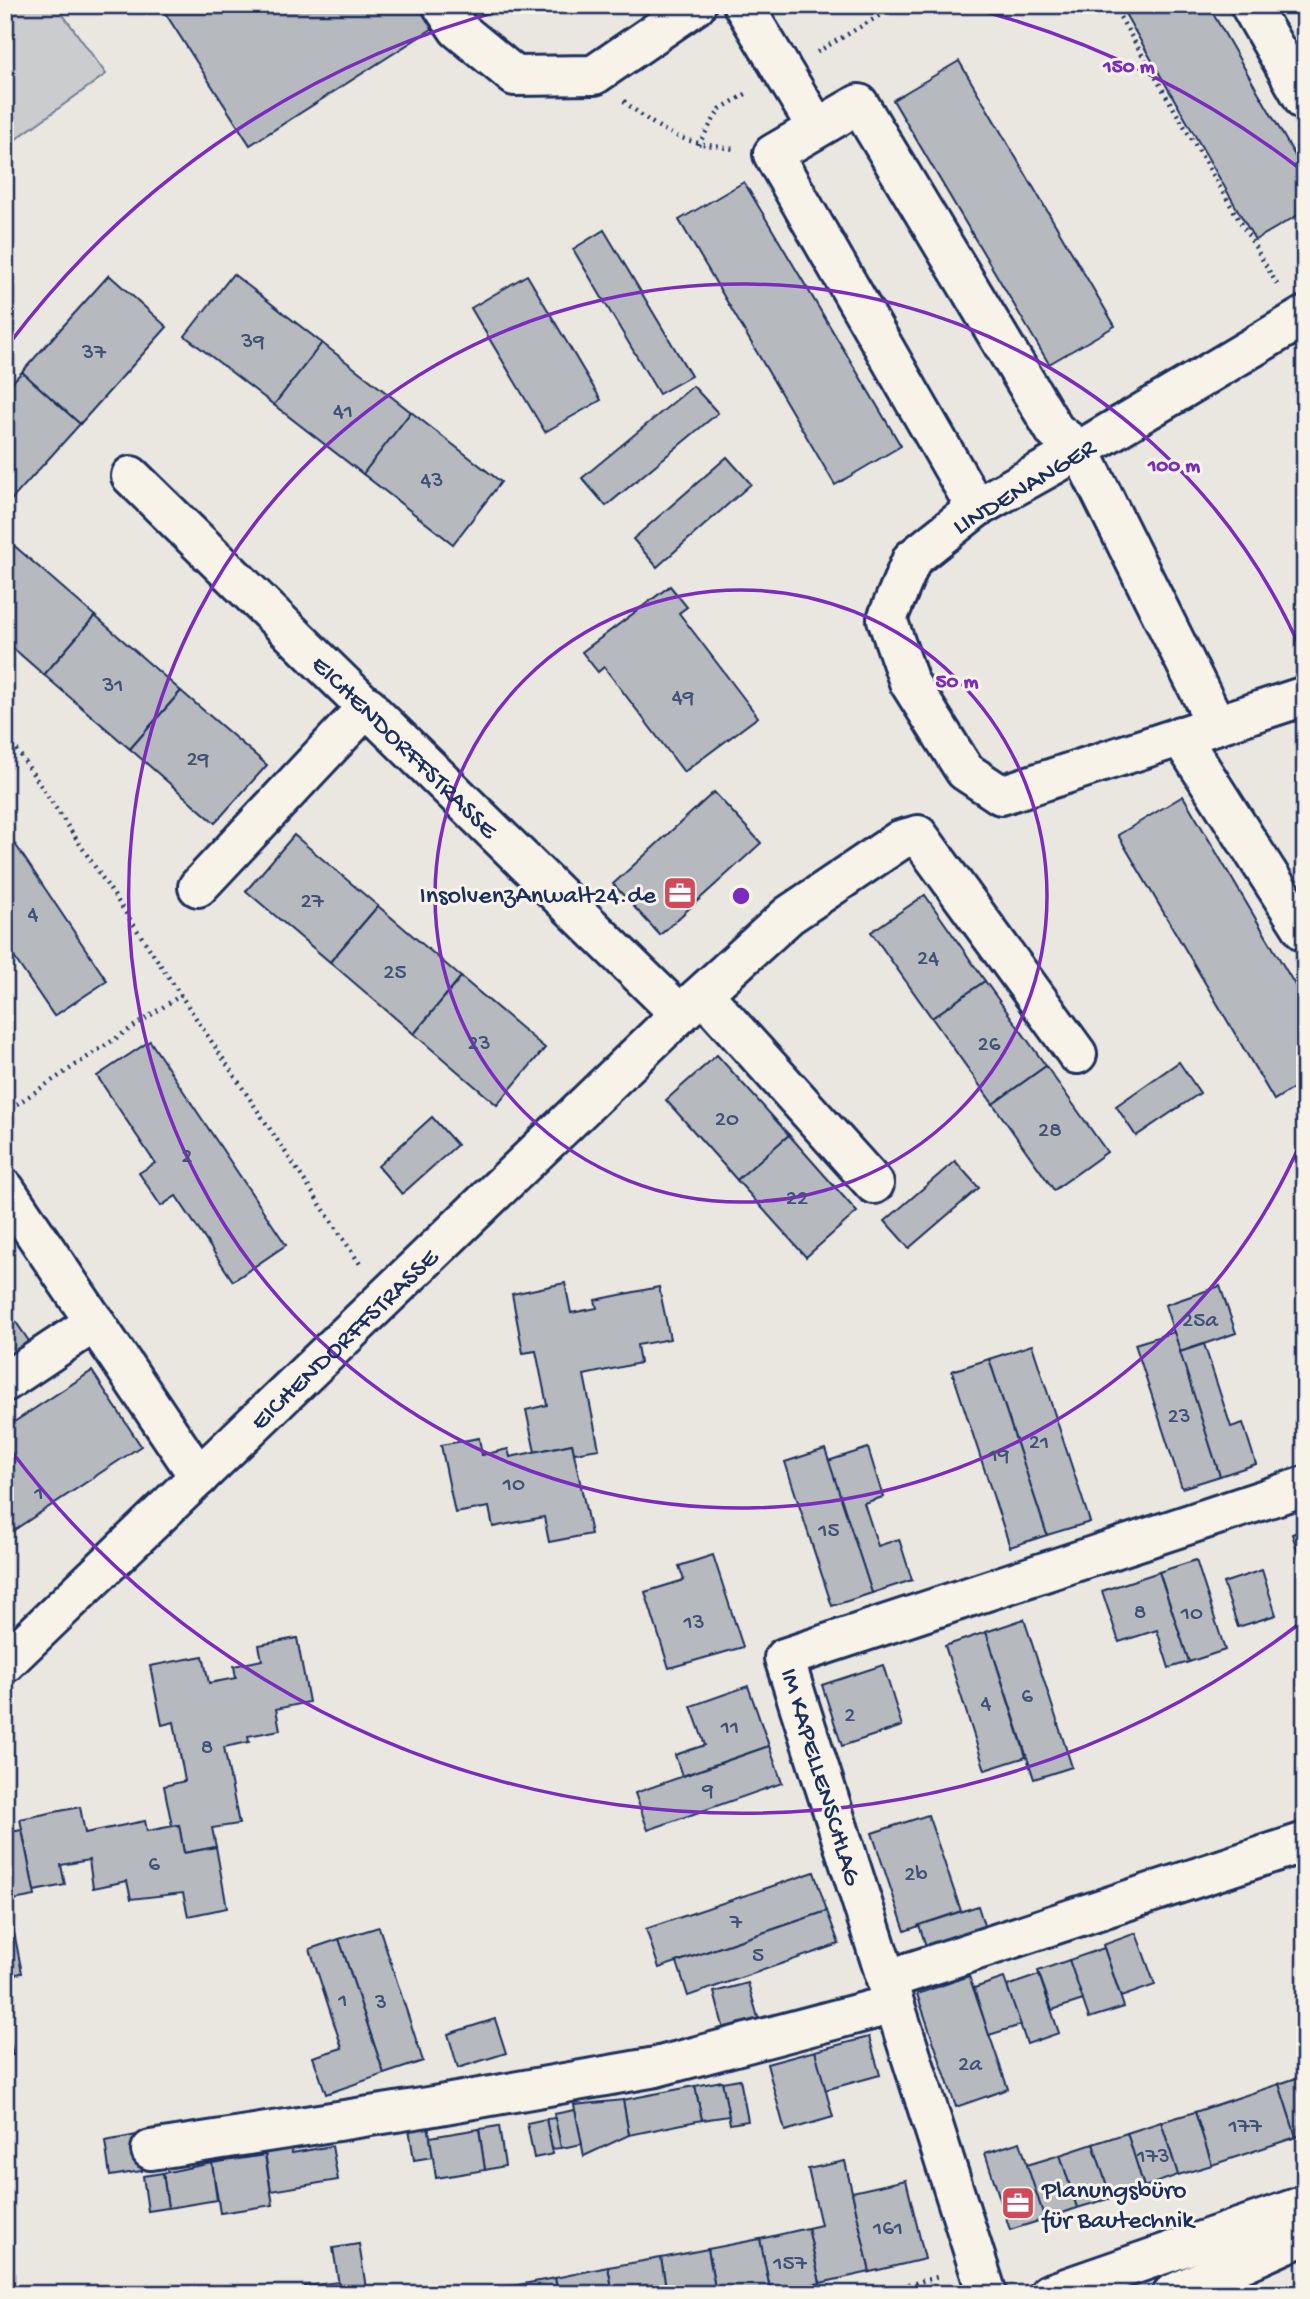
<svg xmlns="http://www.w3.org/2000/svg" width="1310" height="2299" viewBox="0 0 1310 2299" font-family="'Gochi Hand',sans-serif">
<rect width="100%" height="100%" fill="#eae7e0"/>
<filter id="ink" filterUnits="userSpaceOnUse"><feTurbulence type="fractalNoise" baseFrequency=".0143" numOctaves="2"/><feDisplacementMap in="SourceGraphic" scale="14" xChannelSelector="R" yChannelSelector="G"/><feConvolveMatrix kernelMatrix="1 2 1 2 8 2 1 2 1" color-interpolation-filters="sRGB"/></filter>
<g filter="url(#ink)">
<path fill="#cbcccd" stroke="#737e96" stroke-width="2" d="M5,5h51l50,69 -101,73z"/>
<g fill="#b6babf" stroke="#1b2f5e" stroke-width="2">
<path d="M160,5h261l14,22 -185,118z"/>
<path d="M1120,5h88l97,168v38l-50,29z"/>
<path d="M959,61l156,265 -66,38 -156,-264z"/>
<path d="M744,182l157,264 -66,39 -156,-265z"/>
<path d="M604,230l87,146 -32,18 -86,-145z"/>
<path d="M233,274l89,69 -48,62 -89,-69z"/>
<path d="M109,275l58,52 -87,97 -58,-52z"/>
<path d="M527,275l74,125 -56,32 -74,-124z"/>
<path d="M322,343l89,69 -48,62 -89,-69z"/>
<path d="M22,372l58,52 -75,83v-117z"/>
<path d="M693,386l25,27 -112,93 -24,-28z"/>
<path d="M411,412l90,70 -48,62 -90,-70z"/>
<path d="M727,457l24,27 -94,83 -24,-28z"/>
<path d="M10,542l85,74 -51,59 -39,-34v-94z"/>
<path d="M670,586l17,21 -8,6 79,104 -74,55 -80,-105 -6,5 -16,-20z"/>
<path d="M95,616l86,75 -51,58 -86,-74z"/>
<path d="M181,691l86,74 -52,58 -85,-74z"/>
<path d="M714,792l47,51 -101,92 -47,-51z"/>
<path d="M1183,796l122,206v79l-31,19 -156,-265z"/>
<path d="M5,829l102,152 -53,35 -49,-72z"/>
<path d="M294,835l84,71 -48,56 -84,-71z"/>
<path d="M925,895l60,86 -53,37 -61,-86z"/>
<path d="M378,906l83,71 -47,57 -84,-72z"/>
<path d="M461,977l84,71 -48,57 -83,-71z"/>
<path d="M985,981l61,85 -53,38 -61,-86z"/>
<path d="M150,1041l136,204 -53,36 -57,-85 -15,10 -22,-33 16,-10 -58,-87z"/>
<path d="M717,1055l72,80 -52,45 -71,-80z"/>
<path d="M1179,1062l21,31 -64,43 -20,-30z"/>
<path d="M1046,1066l61,86 -53,38 -61,-86z"/>
<path d="M432,1117l25,28 -55,49 -24,-28z"/>
<path d="M789,1135l68,77 -51,45 -69,-77z"/>
<path d="M955,1161l24,27 -70,60 -24,-27z"/>
<path d="M565,1283l6,30 26,-5 -2,-8 64,-13 11,52 -33,6 3,18 -56,12 15,74 -25,4 -2,-9 -37,8 -9,-42 21,-5 -11,-54 -13,2 -11,-59z"/>
<path d="M1220,1286l16,47 -56,19 -15,-47z"/>
<path d="M7,1309l26,38 -28,18v-54z"/>
<path d="M1174,1332l46,144 -38,12 -47,-144z"/>
<path d="M1204,1344l27,83 12,-4 13,41 -36,12 -40,-124z"/>
<path d="M1032,1345l58,177 -43,13 -58,-176z"/>
<path d="M989,1359l58,176 -37,12 -58,-176z"/>
<path d="M92,1371l49,75 -136,90v-108z"/>
<path d="M479,1438l3,17 26,-6 2,8 62,-13 19,90 -42,8 -5,-25 -51,10 -4,-20 -34,6 -14,-68z"/>
<path d="M868,1448l15,49 -19,6 14,43 21,-7 13,41 -40,13 -44,-132z"/>
<path d="M825,1449l47,144 -40,13 -47,-144z"/>
<path d="M1305,1529v45l-13,-40z"/>
<path d="M713,1555l30,92 -74,21 -24,-76 39,-12 -5,-14z"/>
<path d="M1196,1560l29,90 -36,12 -30,-90z"/>
<path d="M1262,1570l14,45 -38,12 -15,-44z"/>
<path d="M1159,1572l30,90 -20,6 -12,-38 -38,12 -17,-51z"/>
<path d="M1024,1619l48,148 -38,12 -48,-147z"/>
<path d="M986,1632l40,125 -41,13 -40,-124z"/>
<path d="M297,1638l12,64 -33,7 4,21 -32,6 1,6 -25,5 15,77 -27,4 4,19 -32,6 -5,-28 -7,1 -8,-40 21,-5 -11,-59 -12,3 -12,-59 53,-10 6,27 27,-5 -2,-12 28,-6 -3,-15z"/>
<path d="M883,1665l19,61 -60,20 -20,-61z"/>
<path d="M748,1686l21,60 -87,30 -7,-21 30,-10 -14,-39z"/>
<path d="M769,1746l13,37 -134,47 -13,-37z"/>
<path d="M80,1807l5,26 60,-12 2,10 32,-6 5,28 32,-6 11,61 -39,8 -5,-23 -52,6 -4,-18 -34,7 -4,-28 -28,5 4,20 -31,6 -14,-72z"/>
<path d="M928,1815l33,96 -56,20 -33,-98z"/>
<path d="M22,1830l13,66 -27,5 14,72 -17,3v-143z"/>
<path d="M814,1872l13,39 -168,57 -13,-39z"/>
<path d="M978,1906l11,35 -58,20 -12,-36z"/>
<path d="M827,1911l12,33 -151,52 -11,-34z"/>
<path d="M379,1927l44,134 -39,13 -45,-135z"/>
<path d="M1136,1933l19,52 -34,12 -18,-52z"/>
<path d="M339,1939l45,135 -58,20 -13,-37 29,-9 -32,-99z"/>
<path d="M1104,1948l20,59 -35,11 -20,-58z"/>
<path d="M1069,1960l14,40 -31,10 -14,-39z"/>
<path d="M1039,1975l20,58 -32,11 -20,-58z"/>
<path d="M969,1976l39,113 -52,18 -39,-113z"/>
<path d="M1004,1978l17,47 -32,10 -15,-47z"/>
<path d="M748,1983l11,38 -35,9 -10,-38z"/>
<path d="M5,2017l8,38 -8,2z"/>
<path d="M495,2019l11,34 -48,15 -10,-34z"/>
<path d="M869,2037l11,38 -55,15 -10,-39z"/>
<path d="M815,2051l18,66 -48,14 -18,-67z"/>
<path d="M1305,2075v59l-9,3 -17,-53z"/>
<path d="M740,2079l8,42 -18,3 -8,-42z"/>
<path d="M722,2081l7,35 -27,4 -7,-34z"/>
<path d="M1279,2084l17,53 -84,28 -17,-53z"/>
<path d="M695,2086l7,34 -73,15 -6,-35z"/>
<path d="M623,2100l6,35 -45,21 -10,-51z"/>
<path d="M575,2110l7,34 -21,4 -7,-34z"/>
<path d="M1195,2112l17,53 -34,10 -17,-53z"/>
<path d="M555,2118l6,30 -9,1 -6,-30z"/>
<path d="M546,2119l7,35 -19,4 -7,-35z"/>
<path d="M1161,2122l17,53 -34,12 -17,-54z"/>
<path d="M428,2124l5,33 -19,3 -5,-32z"/>
<path d="M499,2126l6,40 -20,4 -6,-41z"/>
<path d="M479,2129l6,41 -49,8 -6,-41z"/>
<path d="M1127,2133l17,54 -33,11 -18,-54z"/>
<path d="M137,2135l5,36 -32,5 -5,-35z"/>
<path d="M1020,2142l25,77 -35,11 -25,-77z"/>
<path d="M1093,2144l18,54 -34,10 -17,-53z"/>
<path d="M332,2146l6,34 -67,11 -6,-39 26,-4 1,5z"/>
<path d="M265,2155l8,50 -53,8 -8,-50z"/>
<path d="M1060,2155l17,53 -32,11 -18,-54z"/>
<path d="M845,2161l25,111 -50,11 -12,-55 13,-3 -13,-56z"/>
<path d="M212,2163l5,37 -49,8 -5,-35z"/>
<path d="M163,2173l5,35 -20,3 -5,-35z"/>
<path d="M906,2180l19,79 -55,13 -18,-80z"/>
<path d="M808,2228l12,55 -49,11 -11,-55z"/>
<path d="M760,2239l11,55h-55l-8,-45z"/>
<path d="M359,2244l8,50 -27,-3 -7,-43z"/>
<path d="M708,2249l8,45h-49l-6,-36z"/>
<path d="M661,2258l6,36h-54l-5,-27z"/>
<path d="M608,2267l5,27h-55l-3,-16z"/>
<path d="M555,2278l3,16h-55l-1,-6z"/>
<path d="M338,2282l2,9 11,-1 1,4h-46l-1,-8z"/>
</g>
<g fill="none" stroke-linecap="round" stroke-linejoin="round">
<g stroke="#1b2f5e" stroke-width="44">
<g id="minor">
<path d="M442,5l16,24 57,47 79,-1 102,-70"/>
<path d="M743,5l74,123"/>
<path d="M1250,5l55,96"/>
<path d="M1305,316l-225,134 -104,58 -64,51 -25,60 22,63 56,89 36,24 304,-99"/>
<path id="s1" d="M131,476l549,538"/>
<path d="M976,508l-203,-354 86,-50 196,327 25,19 136,274"/>
<path d="M1180,736l125,196"/>
<path d="M198,887l170,-181"/>
<path d="M703,994l171,190"/>
<path d="M5,1189l194,288"/>
<path d="M5,1382l90,-60"/>
<path id="s2" d="M5,1663l675,-649 109,-99 111,-75 18,-5 159,219"/>
<path d="M886,1980l419,-138"/>
<path d="M151,2150l277,-43 228,-40 238,-63"/>
<path d="M987,2294l-203,-636 521,-172"/>
</g>
</g>
<g stroke="#1b2f5e" stroke-width="44">
<g id="major">
<path d="M1049,2294l256,-89"/>
<path d="M1172,2294l133,-59"/>
</g>
</g>
<g stroke="#1b2f5e" stroke-width="4.5" stroke-dasharray="2 5" stroke-linecap="butt">
<path d="M1113,5l165,281"/>
<path d="M817,52l81,-47"/>
<path d="M624,101c39,33 59,42 111,48"/>
<path d="M698,145l22,-36 29,-17"/>
<path d="M5,732l357,535"/>
<path d="M5,1112l176,-117"/>
<path d="M874,2294l67,-18"/>
</g>
<use href="#minor" stroke="#f7f3e8" stroke-width="38"/>
<use href="#major" stroke="#f7f3e8" stroke-width="38"/>
</g>
</g>
<g fill="none" stroke="#7b2cbf" stroke-width="3.5">
<circle cx="741" cy="896" r="306"/>
<path d="M1304 1135A612 612 0 1 1 1304 657"/>
<path d="M1299 1624A917 917 0 0 1 9 1448M9 344A917 917 0 0 1 519 6M963 6A917 917 0 0 1 1299 168"/>
</g>
<defs>
<g id="office-square" transform="scale(1.75)"><rect x="-9" y="-9" width="18" height="18" rx="4" fill="#d1495b" stroke="#f7f3e8"/><path d="M-6-3h4V-5.5h4V-3h4V5H-6ZM-1-4.5V-3h2v-1.5ZM-6 0V1H6V0Z" fill="#fff"/></g>
</defs>
<g fill-rule="evenodd">
<use href="#office-square" x="680" y="893"/>
<use href="#office-square" x="1018" y="2203"/>
</g>
<g text-anchor="middle" stroke-width="6" stroke-linejoin="round" paint-order="stroke">
<g font-size="23" fill="#425276">
<text x="253" y="347">39</text>
<text x="94" y="358">37</text>
<text x="343" y="417">41</text>
<text x="432" y="486">43</text>
<text x="113" y="691">31</text>
<text x="683" y="703">49</text>
<text x="198" y="765">29</text>
<text x="312" y="907">27</text>
<text x="33" y="920">4</text>
<text x="928" y="964">24</text>
<text x="395" y="978">25</text>
<text x="479" y="1049">23</text>
<text x="989" y="1050">26</text>
<text x="727" y="1125">20</text>
<text x="1050" y="1136">28</text>
<text x="187" y="1162">2</text>
<text x="797" y="1204">22</text>
<text x="1200" y="1326">25a</text>
<text x="1179" y="1422">23</text>
<text x="1039" y="1448">21</text>
<text x="999" y="1461">19</text>
<text x="514" y="1490">10</text>
<text x="39" y="1499">1</text>
<text x="829" y="1536">15</text>
<text x="1140" y="1618">8</text>
<text x="1192" y="1619">10</text>
<text x="694" y="1628">13</text>
<text x="1027" y="1702">6</text>
<text x="986" y="1709">4</text>
<text x="850" y="1721">2</text>
<text x="730" y="1733">11</text>
<text x="207" y="1753">8</text>
<text x="708" y="1796">9</text>
<text x="154" y="1870">6</text>
<text x="916" y="1880">2b</text>
<text x="736" y="1928">7</text>
<text x="758" y="1961">5</text>
<text x="343" y="2006">1</text>
<text x="381" y="2008">3</text>
<text x="970" y="2070">2a</text>
<text x="1245" y="2132">177</text>
<text x="1153" y="2162">173</text>
<text x="888" y="2234">161</text>
<text x="790" y="2269">157</text>
</g>
<g font-size="26" fill="#1b2f5e" stroke="#f7f3e8">
<text transform="translate(1023 485) rotate(-31)" y="9">LINDENANGER</text>
<text dy="9" stroke="none"><textPath href="#s1" startOffset="385">EICHENDORFFSTRASSE</textPath></text>
<text dy="9" stroke="none"><textPath href="#s2" startOffset="469">EICHENDORFFSTRASSE</textPath></text>
<text transform="translate(823 1776) rotate(73)" y="9">IM KAPELLENSCHLAG</text>
</g>
<g font-size="26" fill="#1b2f5e" stroke="#f7f3e8" text-anchor="end">
<text x="656" y="902">InsolvenzAnwalt24.de</text>
<text x="1042" y="2197" text-anchor="start">Planungsbüro<tspan x="1042" dy="30">für Bautechnik</tspan></text>
</g>
</g>
<circle cx="741" cy="896" r="10" fill="#7b2cbf" stroke="#f7f3e8" stroke-width="3.5"/>
<g font-size="21" text-anchor="middle" font-weight="bold" fill="#7b2cbf" stroke="#f7f3e8" stroke-width="6" stroke-linejoin="round" paint-order="stroke">
<text x="1129" y="72">150 m</text>
<text x="1174" y="471">100 m</text>
<text x="957" y="687">50 m</text>
</g>
<rect width="1310" height="2299" fill="none" stroke="#f7f3e8" stroke-width="28"/>
<rect x="14" y="14" width="1282" height="2271" fill="none" stroke="#1b2f5e" stroke-width="2.5" filter="url(#ink)"/>
</svg>
